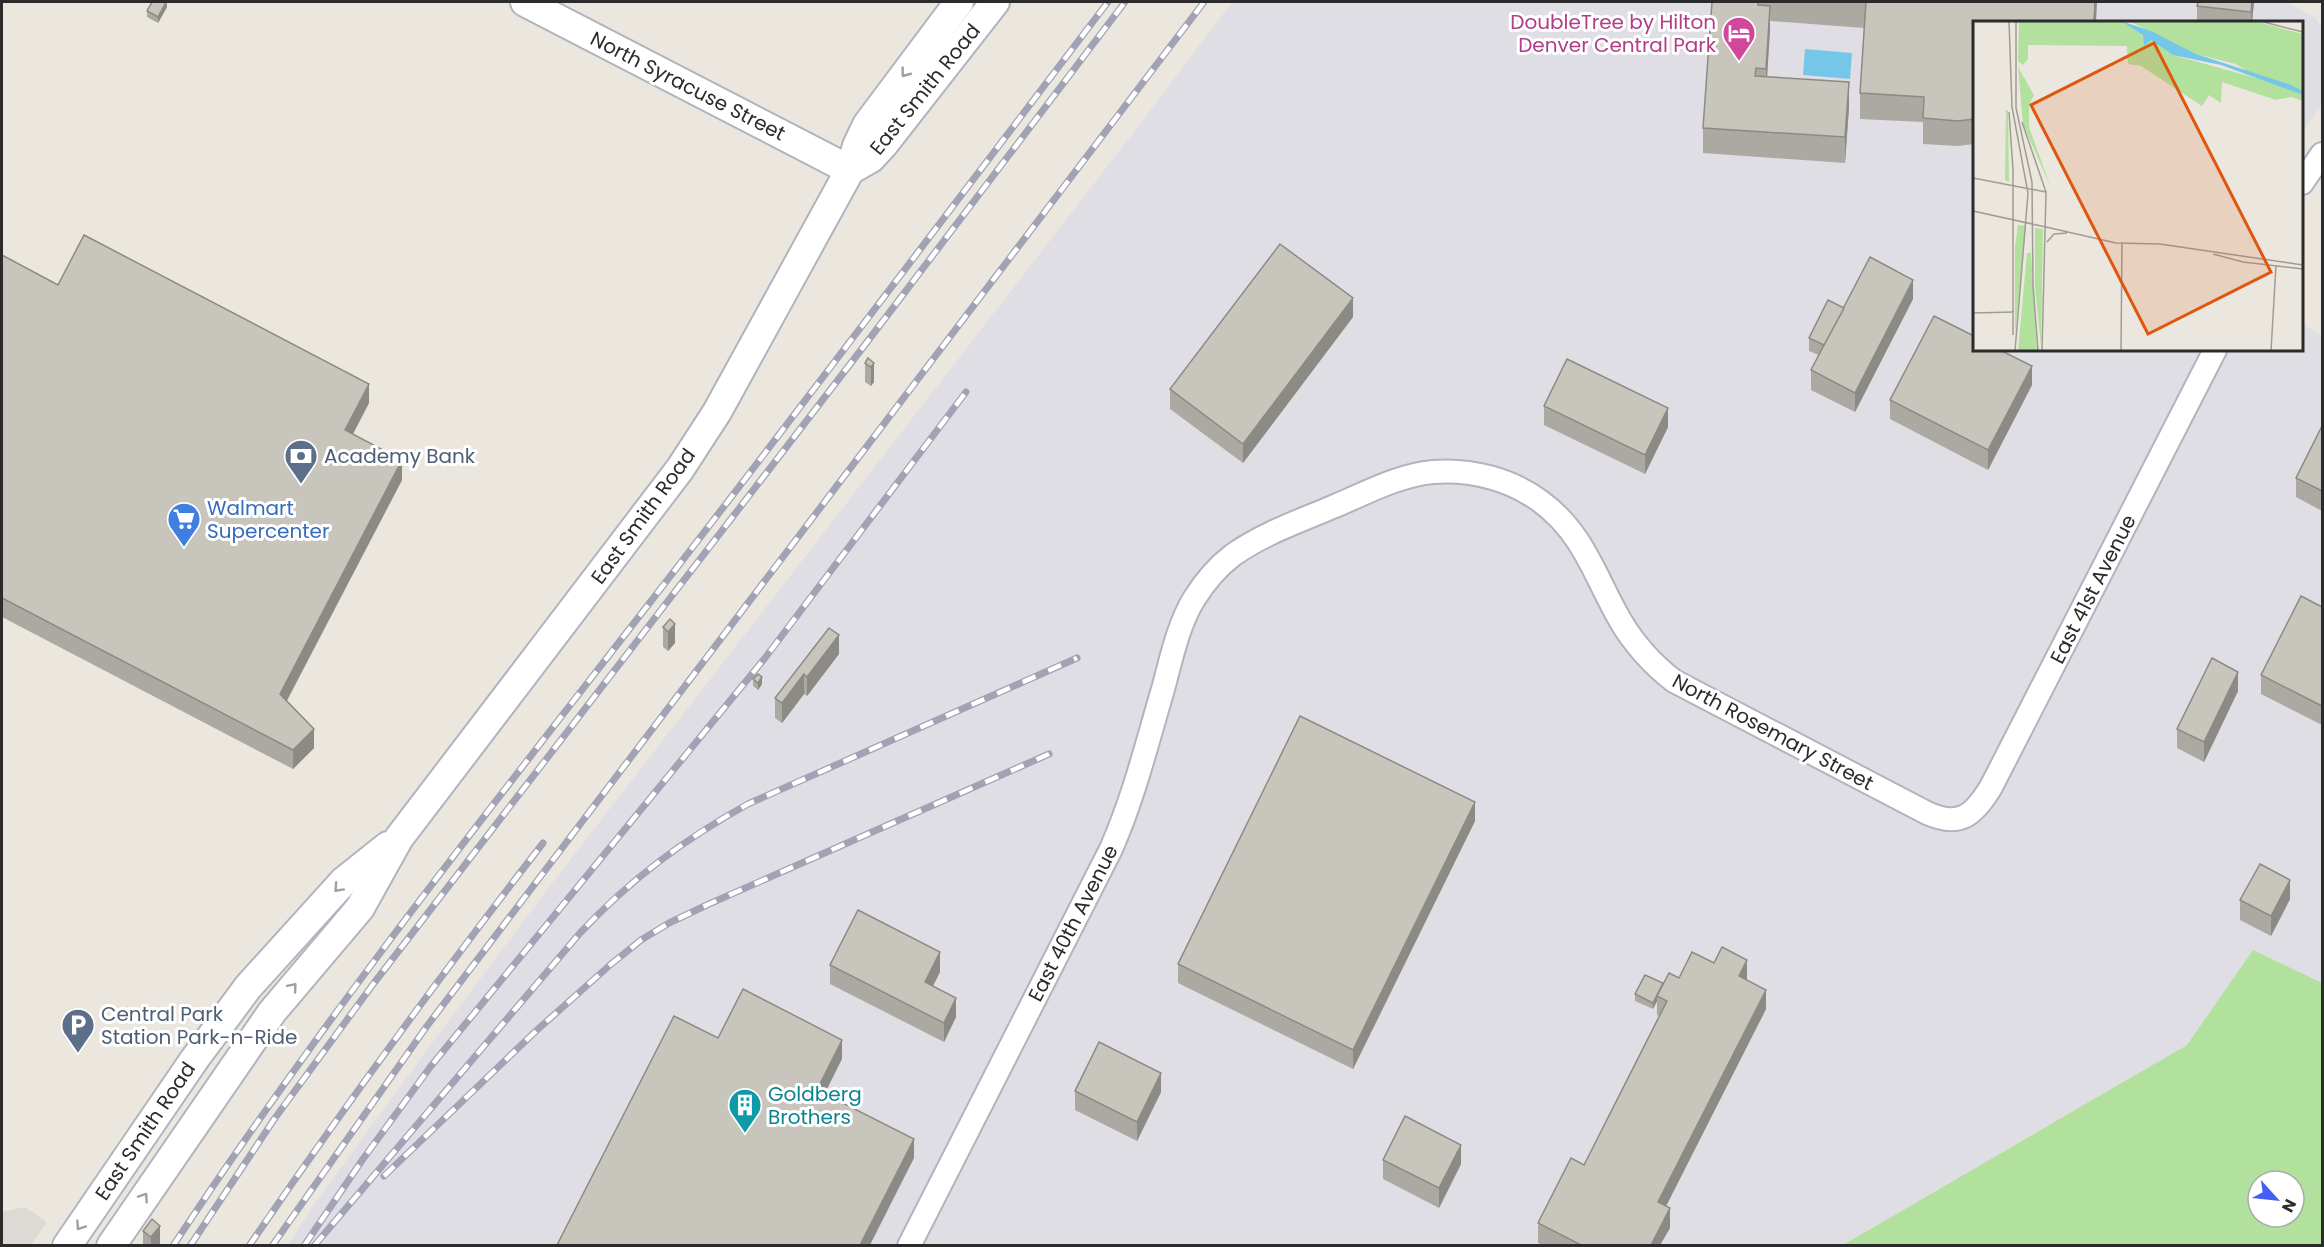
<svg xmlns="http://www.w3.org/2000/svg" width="2324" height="1247" viewBox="0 0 2324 1247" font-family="Poppins,sans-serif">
<rect width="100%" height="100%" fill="#ece7de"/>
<path fill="#e0dee5" d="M1232,2h1054l30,16 6,9v79l-20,26v-110h-328v328h328v-26l20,11v648l-69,-32 -66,94 -344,200 -1556,1 28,-43 111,-152 127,-169 574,-741z"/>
<path fill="#b1e19d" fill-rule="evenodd" d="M2253,950l69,33v262h-479l344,-200zM2258,1181h36v36h-36z"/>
<path fill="#dddad5" d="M25,1207l22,15 -16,23h-29v-33z"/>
<path fill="#75c7ea" d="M1805,49l47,4 -2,26 -47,-4z"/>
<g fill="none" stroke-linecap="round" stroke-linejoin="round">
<g stroke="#b1b4be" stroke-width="26">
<g id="minor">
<path d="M2302,183l20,-29"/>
<path d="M909,1246l202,-397c23,-52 36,-106 52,-160 8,-29 15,-64 31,-90 10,-16 23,-32 39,-44 31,-22 67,-34 102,-49 31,-13 64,-31 98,-34 38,-3 77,7 107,29 44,32 55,76 80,119 14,24 32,44 54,61l253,132c33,15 47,2 64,-26l224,-437"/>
</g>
</g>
<g stroke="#b1b4be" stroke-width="32">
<g id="tertiary">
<path d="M525,2l325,168"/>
<path d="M850,170l21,-12 13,-14 111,-142"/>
<path d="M67,1246l127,-186 54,-73 96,-106 44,-35"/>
<path d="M111,1246l161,-234 88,-104 39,-70 281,-369 37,-57 133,-242 7,-24 10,-21 92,-123"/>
</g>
</g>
<use href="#minor" stroke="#fff" stroke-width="22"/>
<use href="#tertiary" stroke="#fff" stroke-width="28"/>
<g stroke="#a1a3b5" stroke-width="7">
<g id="rail">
<path d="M384,1176l153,-146 73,-65 31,-25 28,-17 40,-19 340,-150"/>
<path d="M173,1246c147,-223 312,-431 475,-641 155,-200 307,-402 460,-603"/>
<path d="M190,1246l85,-128 99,-135 487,-633 264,-348"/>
<path d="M249,1246c94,-138 192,-271 294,-403"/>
<path d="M272,1246l155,-220 777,-1024"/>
<path d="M304,1246l59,-87 68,-93 334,-408 201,-266"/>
<path d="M314,1246l266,-313c51,-54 103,-93 168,-129l329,-146"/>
</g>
</g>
<use href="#rail" stroke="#fff" stroke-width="4.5" stroke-dasharray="14" stroke-linecap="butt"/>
</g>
<g fill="#aca9a2">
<path d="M167,2v5l-9,16 -11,-6v-6z"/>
<path d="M1712,2h385l-123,20v122l-16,2 -35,-2v-22l-63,-3v-26l4,-65 -94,-7 -3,56 82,30 -4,56 -142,-10v-25z"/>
<path d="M2254,2l-2,20h-55v-16z"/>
<path d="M2,255l56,30 311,118 -16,31 49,46 -115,221 27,47 -21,21 -291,-152z"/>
<path d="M1913,299l-58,113 -44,-22v-20l8,-15 -10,-4v-13l35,-30z"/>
<path d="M1353,317l-110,146 -73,-54v-20z"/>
<path d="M865,363h9v19l-3,4 -6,-4z"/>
<path d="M2032,385l-44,85 -98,-51v-19z"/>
<path d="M1544,406l124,21 -23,47 -101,-49z"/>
<path d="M2322,426v85l-26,-14v-19z"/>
<path d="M2322,607v118l-61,-31v-19z"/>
<path d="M675,624v19l-7,8 -5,-4v-20z"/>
<path d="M829,628l10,26 -32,42 -3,-2 -22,29 -7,-5v-20z"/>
<path d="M753,679l9,5 -4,6 -5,-4z"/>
<path d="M2238,691l-34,71 -27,-14v-19z"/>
<path d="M1475,821l-122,248 -175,-86v-19z"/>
<path d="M2290,899l-19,37 -31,-16v-20z"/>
<path d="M830,965l110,7 -7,14 23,31 -12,25 -114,-58z"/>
<path d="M1679,978l68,2 19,29 -100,197 4,22 -10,17h-117l-5,-2v-20l46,-58 75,-149 -2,-1v-14l-4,8 -18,-8v-7l28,-9z"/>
<path d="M1075,1091l86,1 -24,49 -62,-31z"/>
<path d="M1383,1160l78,4 -22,44 -56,-29z"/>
<path d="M160,1226l-1,19h-16v-14z"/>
</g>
<g fill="#8c8a84">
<path d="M166,2l1,5 -9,16v-6z"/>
<path d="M2095,2h2l-1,20h-2z"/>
<path d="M2252,2h2l-2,20h-1z"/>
<path d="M1770,6v25l-4,63v-25z"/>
<path d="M1849,82v25l-4,56v-26z"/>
<path d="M1913,280v19l-58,113v-19z"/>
<path d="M1353,298v19l-110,146v-19z"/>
<path d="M874,363v19l-3,4v-19z"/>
<path d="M2032,366v19l-44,85v-20z"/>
<path d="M369,384v19l-24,46v-19z"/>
<path d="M1668,408v19l-23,47v-19z"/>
<path d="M402,460v20l-122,233v-19z"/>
<path d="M675,624v19l-7,8v-19z"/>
<path d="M839,635v19l-32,42v-19z"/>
<path d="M2238,672v19l-34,71v-20z"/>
<path d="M804,674v20l-22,29v-20z"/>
<path d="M762,677v7l-4,6v-7z"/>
<path d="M314,729v19l-21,21v-19z"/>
<path d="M1475,802v19l-122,248v-19z"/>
<path d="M2290,880v19l-19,37v-20z"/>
<path d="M940,952v20l-15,29v-19z"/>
<path d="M1747,960v20l-8,-4z"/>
<path d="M1663,983l-6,13v5l-4,8v-6z"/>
<path d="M1766,990v19l-108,213v-20z"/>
<path d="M956,998v19l-12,25v-19z"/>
<path d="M842,1040v19l-25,50v-19z"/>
<path d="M1161,1073v19l-24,49v-19z"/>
<path d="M914,1139v19l-44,87h-10z"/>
<path d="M1461,1145v19l-22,44v-20z"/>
<path d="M1670,1208v20l-10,17h-9z"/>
<path d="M160,1226v19h-9v-8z"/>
</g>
<g fill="#c8c5bc" stroke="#8c8a84" stroke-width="1.5">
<path d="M152,2h14l-8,15 -11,-6z"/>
<path d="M1712,2h46v3l12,1 -4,63 -10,-1 -1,8 94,6 -4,55 -142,-9z"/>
<path d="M1852,2h243l-1,20h-120v97l-16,2 -35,-3 1,-21 -64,-4 6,-91z"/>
<path d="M2198,2h54l-1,10 -54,-6z"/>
<path d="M84,235l285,149 -24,46 57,30 -122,234 34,35 -21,21 -291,-152v-343l56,30z"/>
<path d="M1280,244l73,54 -110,146 -73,-55z"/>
<path d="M1870,257l43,23 -58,113 -44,-23z"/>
<path d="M1828,300l16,8 -20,37 -15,-7z"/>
<path d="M1934,316l40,20v14h26l32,16 -44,84 -98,-50z"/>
<path d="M868,358l6,5 -3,4 -6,-4z"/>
<path d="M1567,359l101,49 -23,47 -101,-49z"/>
<path d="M2322,426v65l-26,-13z"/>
<path d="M2301,596l21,11v99l-61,-31z"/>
<path d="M670,619l5,5 -7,8 -5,-5z"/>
<path d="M829,628l10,7 -32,42 -3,-3 -22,29 -7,-5z"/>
<path d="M2212,658l26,14 -34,70 -27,-13z"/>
<path d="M758,674l4,3 -4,6 -5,-4z"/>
<path d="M1300,716l175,86 -122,248 -175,-86z"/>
<path d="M2260,864l30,16 -19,36 -31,-16z"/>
<path d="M858,910l82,42 -15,30 31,16 -12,25 -114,-58z"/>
<path d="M1722,947l25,13 -8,16 27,14 -108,212 12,6 -19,37h-70l-43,-22 33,-65 13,7 83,-164 -10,-5 12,-23 10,5 13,-26 22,11z"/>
<path d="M1645,975l18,8 -10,20 -18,-9z"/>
<path d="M743,989l99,51 -25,50 97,49 -54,106h-303l117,-229 44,22z"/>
<path d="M1099,1042l62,31 -24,49 -62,-31z"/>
<path d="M1405,1116l56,29 -22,43 -56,-28z"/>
<path d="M152,1219l8,7 -9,11 -8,-6z"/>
</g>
<defs><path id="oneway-chevron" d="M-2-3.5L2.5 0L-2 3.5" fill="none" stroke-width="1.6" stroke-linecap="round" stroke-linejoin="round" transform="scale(1.5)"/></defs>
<g stroke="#a0a0a0">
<use href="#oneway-chevron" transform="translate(905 73) rotate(127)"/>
<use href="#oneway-chevron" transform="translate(338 888) rotate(133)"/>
<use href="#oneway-chevron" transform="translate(293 987) rotate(-50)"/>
<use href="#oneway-chevron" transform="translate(144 1197) rotate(-56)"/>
<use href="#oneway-chevron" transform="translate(80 1226) rotate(124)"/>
</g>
<defs>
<g id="hotel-pin" transform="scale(1.725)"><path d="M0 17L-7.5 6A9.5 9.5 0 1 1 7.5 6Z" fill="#d1479c" stroke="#fff"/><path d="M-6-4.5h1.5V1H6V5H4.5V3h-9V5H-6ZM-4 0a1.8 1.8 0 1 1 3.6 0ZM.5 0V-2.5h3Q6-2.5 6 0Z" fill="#fff"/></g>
<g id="bank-pin" transform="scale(1.725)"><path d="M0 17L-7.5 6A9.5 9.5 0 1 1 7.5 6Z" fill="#5c6f8a" stroke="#fff"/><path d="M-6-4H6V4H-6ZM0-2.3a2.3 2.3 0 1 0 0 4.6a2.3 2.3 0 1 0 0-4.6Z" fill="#fff"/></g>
<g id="supermarket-pin" transform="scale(1.725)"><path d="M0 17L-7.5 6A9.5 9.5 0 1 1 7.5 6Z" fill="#3f7fe0" stroke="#fff"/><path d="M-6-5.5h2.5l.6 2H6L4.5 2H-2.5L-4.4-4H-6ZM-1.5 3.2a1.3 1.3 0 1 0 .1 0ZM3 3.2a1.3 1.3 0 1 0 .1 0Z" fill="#fff"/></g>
<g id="parking-pin" transform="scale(1.725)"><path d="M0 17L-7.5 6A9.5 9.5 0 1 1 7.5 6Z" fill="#5c6f8a" stroke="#fff"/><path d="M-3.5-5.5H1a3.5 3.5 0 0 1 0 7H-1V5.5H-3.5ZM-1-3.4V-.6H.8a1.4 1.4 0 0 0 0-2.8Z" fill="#fff"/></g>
<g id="building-pin" transform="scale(1.725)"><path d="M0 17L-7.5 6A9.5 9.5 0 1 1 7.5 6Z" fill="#0f9aa8" stroke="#fff"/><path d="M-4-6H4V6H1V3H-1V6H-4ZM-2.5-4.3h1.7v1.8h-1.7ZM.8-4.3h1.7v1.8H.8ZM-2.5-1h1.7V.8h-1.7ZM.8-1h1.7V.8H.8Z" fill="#fff"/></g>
</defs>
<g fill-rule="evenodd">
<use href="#hotel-pin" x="1739" y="33"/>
<use href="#bank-pin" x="301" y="456"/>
<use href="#supermarket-pin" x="184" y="519"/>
<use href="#parking-pin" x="78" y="1025"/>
<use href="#building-pin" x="745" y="1105"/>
</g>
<g text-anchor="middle" stroke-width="6" stroke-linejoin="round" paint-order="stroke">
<g font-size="20" fill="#b23c85" stroke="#fff" text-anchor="end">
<text x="1716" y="29">DoubleTree by Hilton<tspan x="1716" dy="23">Denver Central Park</tspan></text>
</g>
<g font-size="20" fill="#2b2b2b" stroke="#fff">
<text transform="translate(688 86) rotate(27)" y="7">North Syracuse Street</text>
<text transform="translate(925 89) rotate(-51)" y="7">East Smith Road</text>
<text transform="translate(643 516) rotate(-54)" y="7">East Smith Road</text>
<text transform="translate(2093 589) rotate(-63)" y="7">East 41st Avenue</text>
<text transform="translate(1773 732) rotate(28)" y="7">North Rosemary Street</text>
<text transform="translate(1073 923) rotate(-63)" y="7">East 40th Avenue</text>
<text transform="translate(145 1131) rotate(-56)" y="7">East Smith Road</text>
</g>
<g font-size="20" fill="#4e5e75" stroke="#fff" text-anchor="start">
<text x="324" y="463">Academy Bank</text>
<text x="101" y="1021">Central Park<tspan x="101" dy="23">Station Park-n-Ride</tspan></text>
</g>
<g font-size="20" fill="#366cbe" stroke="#fff" text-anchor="start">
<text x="207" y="515">Walmart<tspan x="207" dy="23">Supercenter</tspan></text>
</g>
<g font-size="20" fill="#0d838f" stroke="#fff" text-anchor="start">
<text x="768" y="1101">Goldberg<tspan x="768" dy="23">Brothers</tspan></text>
</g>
</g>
<g transform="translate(1973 21)">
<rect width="330" height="330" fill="#ece7de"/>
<path d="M46,0h102l21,13 3,9 6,-4 22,16 112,31 18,9v6l-12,-4 -15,3 -54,-18 -1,21 -12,-8 -7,11 -61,-40 -13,-2 -1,-18 -99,-1v14l-5,6 -5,-4zM156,0h125l49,13v57l-50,-16 -17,-11 -40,-10zM45,46l16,28 -5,10v22l22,61 -28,-64zM33,89h2l1,72 -4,-2zM45,204l8,1 -11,109v-88zM62,207l8,1 -2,117 -6,-59zM54,232h4l6,98h-19z" fill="#b1e19d"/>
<path d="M148,0l30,10 45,23 95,31 12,6v4l-82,-30 -48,-10 -22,-15 -7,6 -1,-11z" fill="#75c7ea"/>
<path fill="none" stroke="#9f9c96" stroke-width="1.5" d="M36,0l3,86 16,86 -13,158M43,0v87l16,74 1,103 5,66M287,0l43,11M36,91l4,58v165M49,101l24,70 -4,159M0,157l73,14M0,190l73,16M73,206l70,16 44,1 143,21M74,221l7,-8 13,-1M240,233l30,8 60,7M0,292l41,-1M148,330l1,-109M298,330l5,-86"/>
<path fill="#df570e" fill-opacity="0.15" stroke="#df570e" stroke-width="3" d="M181,22l117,229 -123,62 -117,-229z"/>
<rect width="330" height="330" fill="none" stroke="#2b2b2b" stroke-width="3"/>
</g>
<rect width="2324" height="1247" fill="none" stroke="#2b2b2b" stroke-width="6"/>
<g transform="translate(2276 1199) rotate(117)"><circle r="28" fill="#ffffff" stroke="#aaaaaa" stroke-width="1.5"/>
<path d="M0-4.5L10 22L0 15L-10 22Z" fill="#445ff3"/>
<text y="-9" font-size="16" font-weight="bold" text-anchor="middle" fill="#2b2b2b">N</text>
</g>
</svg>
